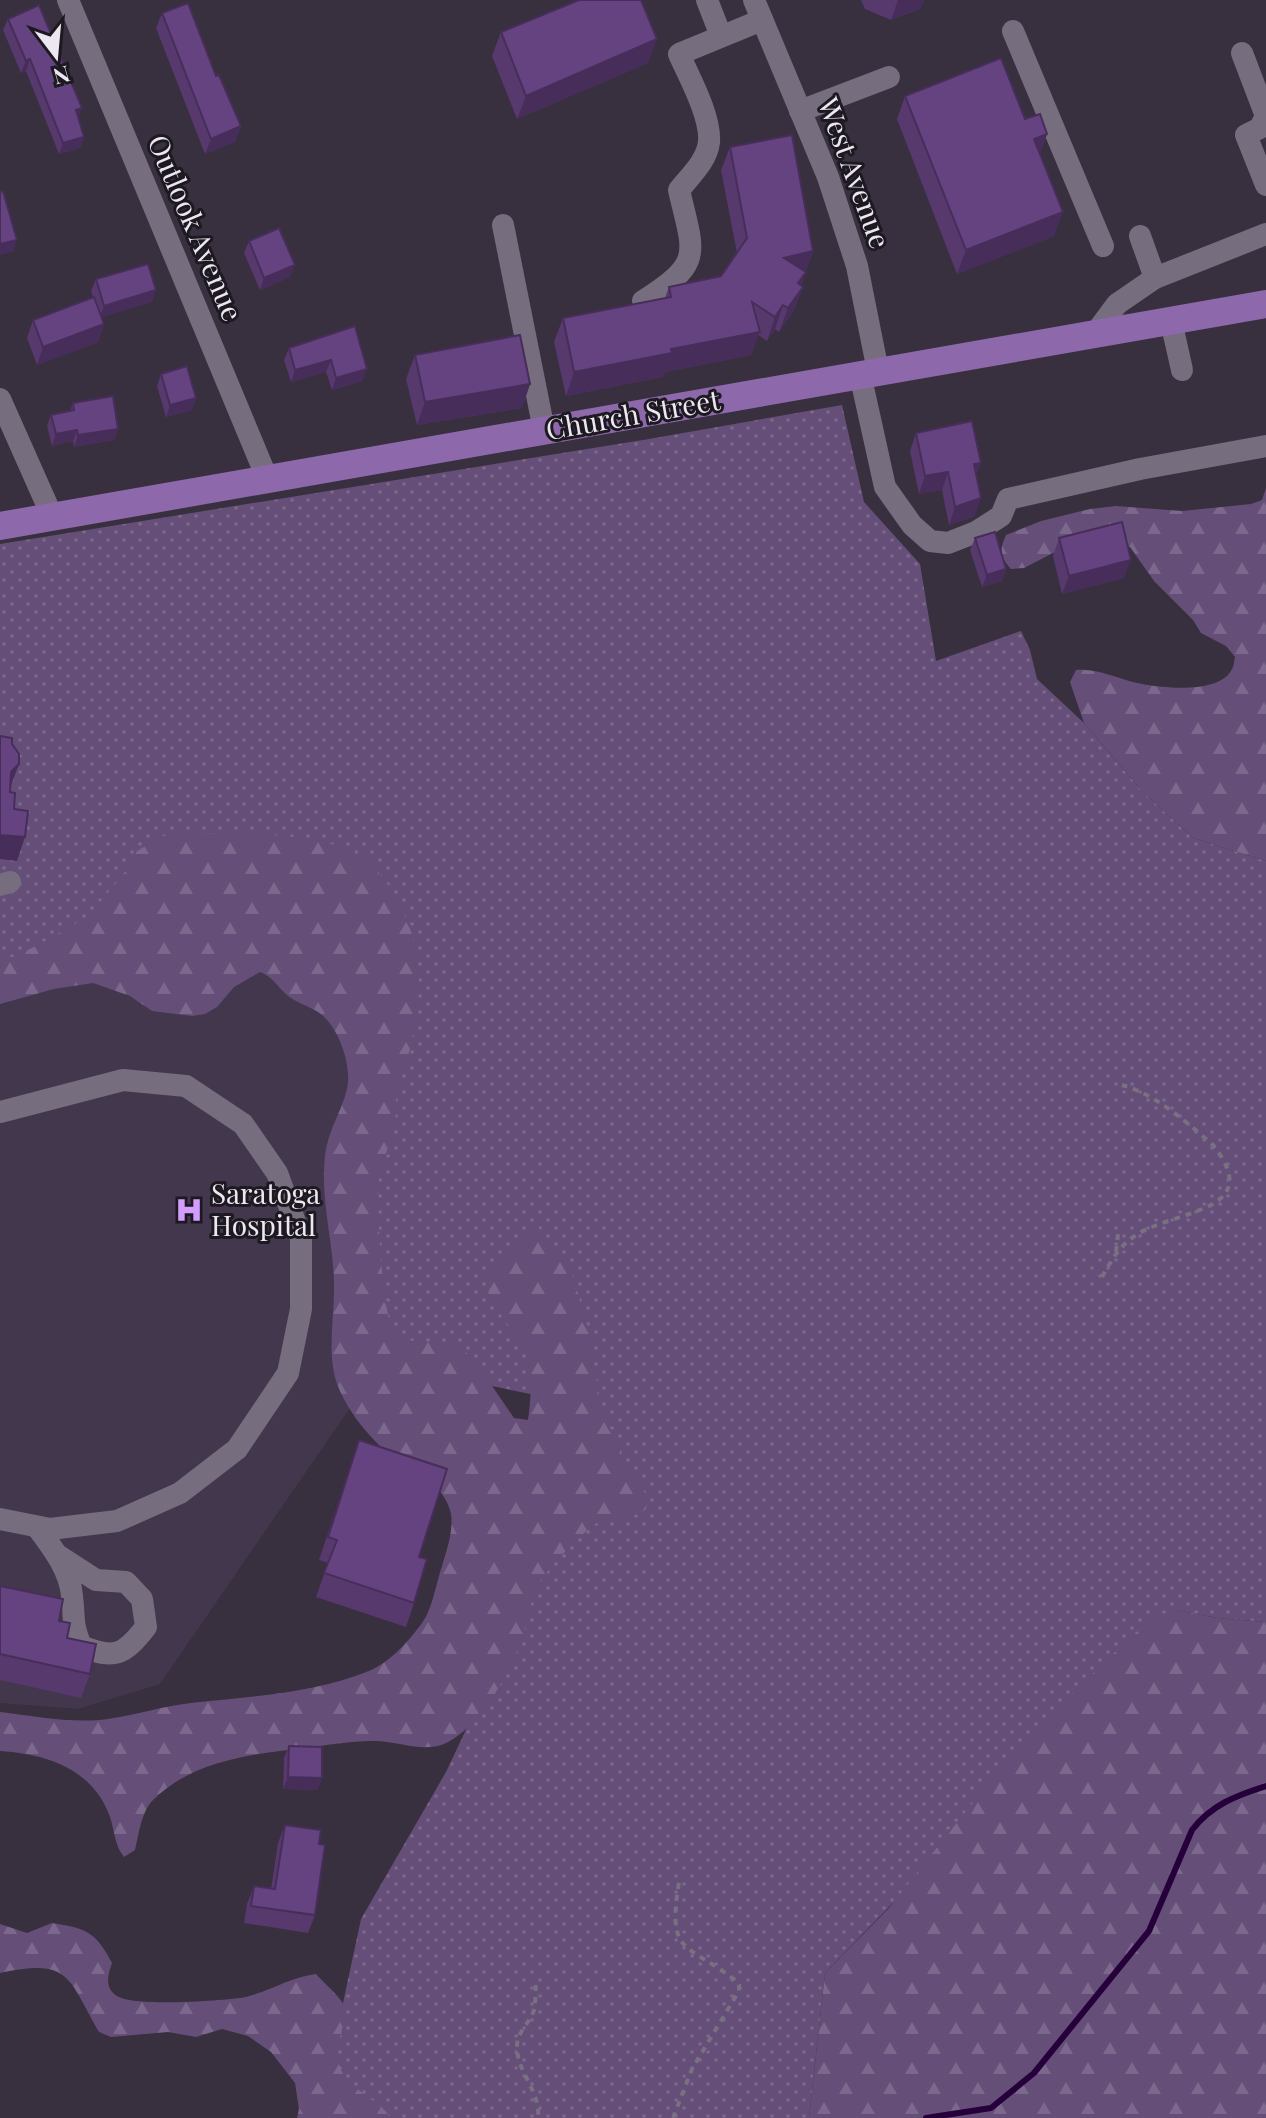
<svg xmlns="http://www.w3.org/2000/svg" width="1266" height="2118" viewBox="0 0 1266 2118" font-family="'Playfair Display',serif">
<defs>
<pattern id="grass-dots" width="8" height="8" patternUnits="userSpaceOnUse" patternTransform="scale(2)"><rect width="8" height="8" fill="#654e78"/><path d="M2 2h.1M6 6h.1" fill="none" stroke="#7b688c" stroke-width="1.8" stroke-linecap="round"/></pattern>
<pattern id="forest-firs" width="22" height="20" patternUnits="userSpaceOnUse" patternTransform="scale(2)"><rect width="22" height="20" fill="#654e78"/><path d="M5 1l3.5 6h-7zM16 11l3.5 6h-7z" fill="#7b688c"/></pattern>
</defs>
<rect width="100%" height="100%" fill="#382f3f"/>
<path fill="#42374c" d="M118,941l233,35 30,387 -221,321 -82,25 -78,-6v-721z"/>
<path fill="url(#grass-dots)" d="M842,405l22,97 56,62 16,97 85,-30 9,19 7,29 47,44 58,68 51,47 73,23v761l-49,-4 -40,-8 -352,363 -16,145h-436l-42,-59 30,-140 85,-147 50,-106 39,-271 -154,-32 -7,-306 -75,-131 -299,56v-438l649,-105z"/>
<g fill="url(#forest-firs)">
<path d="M1266,488v373l-73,-23 -51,-47 -58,-68 -14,-41 6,-12c21,-2 40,8 61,13 23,5 83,12 95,-14 2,-3 2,-8 3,-12l-9,-11 -25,-13 -8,-13 -39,-39 -24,-34 -12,-4 -57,6 -37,19 -13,1c-11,-12 -12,-19 -5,-34l35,-14 49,-12 26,-3 66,5 69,-7 11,-4z"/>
<path d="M177,834c52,0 133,-4 179,19 16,8 32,30 40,45 27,44 27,96 15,146 -3,16 -11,31 -14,46 -2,14 0,29 -4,42 -4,15 -12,31 -14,47 -3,21 3,135 14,149 14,19 41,15 62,14l20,19 39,57 14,2c3,-22 5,-47 -3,-69 -4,-9 -12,-18 -17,-26 -6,-10 -17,-22 -20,-33 -9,-30 29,-52 50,-65l28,33 6,12 17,61 13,79 23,49 22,35 -1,13c-17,13 -36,6 -51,15 -11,7 -39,37 -48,48 -17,20 -17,42 -25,67 -13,35 -42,89 -78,105 -23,9 -49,-4 -72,-3 -22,0 -45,4 -67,7 -52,6 -112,12 -152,52 -12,12 -14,34 -18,50l-11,7c-10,-13 -9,-25 -14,-40 -17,-48 -63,-63 -110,-66v-39c35,4 73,12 108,7 28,-4 55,-13 83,-16 59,-6 123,-10 178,-32 20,-8 41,-31 53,-48 11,-15 14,-40 20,-57 5,-17 14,-42 7,-59 -9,-25 -37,-36 -57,-51 -24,-18 -52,-54 -58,-83 -6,-30 1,-61 0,-91 -1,-42 -14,-83 -9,-126 3,-28 21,-51 23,-74 2,-22 -11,-58 -30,-70 -10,-6 -23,-10 -31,-17 -11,-10 -14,-18 -27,-23l-26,15 -17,20 -12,7 -13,2 -40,-5 -22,-15 -37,-13 -39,6 -54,15v-41l38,-18 49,-28 36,-42 14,-24 26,-15z"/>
<path d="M1177,1610l40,8 49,4v496h-457l16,-145 64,-65 132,-166 131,-125z"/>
<path d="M52,1923c34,5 44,9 60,40 -4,12 -8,25 5,33 15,11 108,5 129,1 24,-6 45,-20 70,-23 8,9 19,18 26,28 10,16 -12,44 -1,68 10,21 37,29 50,48h-94l2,-9 -4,-26 -24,-31 -23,-16 -26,-7 -26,8 -28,-5 -57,5 -12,-5c-32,-55 -28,-74 -99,-59v-49l27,9z"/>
</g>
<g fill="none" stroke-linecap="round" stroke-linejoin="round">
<path stroke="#25003a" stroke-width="6" d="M926,2118l65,-10 43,-35 115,-142 43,-101c19,-25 45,-35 74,-44"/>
<g stroke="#797180" stroke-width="4" stroke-dasharray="6 6" stroke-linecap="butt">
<path d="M1116,1252l2,-18"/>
<path d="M1102,1277c9,-16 18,-32 34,-42 42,-26 130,-23 77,-90 -27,-23 -56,-50 -91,-60"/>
<path d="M536,1985c-1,7 0,18 -2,25 -4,13 -16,21 -17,35 -1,27 24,46 21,73"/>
<path d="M673,2118l19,-49 47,-78v-6l-4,-5c-50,-38 -68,-25 -56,-98"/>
</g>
<g stroke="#766d7f" stroke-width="22">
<path d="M68,0l199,478"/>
<path d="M707,0l14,36"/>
<path d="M754,0l74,177 29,89 21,105"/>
<path d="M1013,31l90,215"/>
<path d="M1242,53l24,63 -6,12 -14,7 20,50"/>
<path d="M800,111l89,-34"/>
<path d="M503,225l41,205"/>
<path d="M1140,236l15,42"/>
<path d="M643,301c61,-39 51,-46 36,-111 11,-14 28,-29 30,-48 2,-26 -20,-65 -30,-88l83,-34"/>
<path d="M1171,321l11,49"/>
<path d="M1094,335l23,-31 38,-26 111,-44"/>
<path d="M860,374l25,113 27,38 18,16 18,2 28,-11 25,-16 7,-17 132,-30 126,-23"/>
<path d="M0,399l52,117"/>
<path d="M0,885l10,-3"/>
<path d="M0,1112l123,-32 63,6 57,38 34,49 24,65v71l-13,64 -51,76 -57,44 -63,28 -67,8 -50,-10"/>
<path d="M37,1527c15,20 33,43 35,69 3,23 -1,25 9,50 34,14 43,9 65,-19l-4,-28 -16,-17 -30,-2 -37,-24"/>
</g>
<path stroke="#8d68aa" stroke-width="28" d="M0,526l1266,-222"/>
</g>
<g fill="#57396e">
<path d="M861,0h63l-4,9 -29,11 -26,-11z"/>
<path d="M162,13l54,63 25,50 -6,16 -30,12 -49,-126z"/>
<path d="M8,19l70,100 6,18 -4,11 -21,6 -33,-83 -5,2 -18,-43z"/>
<path d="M501,32l147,31 -131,56 -25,-63z"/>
<path d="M905,96l120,23 22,15 -7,20 14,82 -97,38 -60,-155z"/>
<path d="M730,147l83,104 -12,35 2,1 -9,23 -15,22 -4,-3 -8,12 -9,-6 -7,20 -86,17 -2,5 -97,19 -12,-54 9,-24 102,-20 4,-11 52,-11 16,-23 -16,-83z"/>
<path d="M249,241l41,36 -30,13 -16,-37z"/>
<path d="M96,279l56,23 -51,15 3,7 -6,18 -61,23 -10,-27 6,-18 60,-23 -2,-6z"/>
<path d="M355,326l8,55 -31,9 -6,-18 -35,10 -7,-22 5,-12z"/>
<path d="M415,355l115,29 -8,24 -105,17 -11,-46z"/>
<path d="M161,374l35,24 -4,12 -26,7 -9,-31z"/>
<path d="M73,403l45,26 -4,11 -40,7 -1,-6 -21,5 -5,-20 4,-11 19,-4z"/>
<path d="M916,433l60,43 -1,40 -26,9 -7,-35 -23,4 -9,-43z"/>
<path d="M975,538l31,31 -4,12 -20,6 -12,-37z"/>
<path d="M1059,538l65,40 -62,16 -9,-38z"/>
<path d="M359,1440l60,117 -5,46 -8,24 -90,-30 12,-34 -9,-3z"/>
<path d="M0,1586l59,35 8,17 23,36 -9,24 -81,-18z"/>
<path d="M289,1746l33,32 -5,12 -34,-1 1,-31z"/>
<path d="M285,1825l34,19 -4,71 -7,18 -64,-10 3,-19 7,-18 17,3 7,-46z"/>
</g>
<g fill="#472e5a">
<path d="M898,0h26l-4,9 -29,11z"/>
<path d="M657,39l-9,24 -131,56 9,-23z"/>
<path d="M30,59l-4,12 -5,2 5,-12z"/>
<path d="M82,108l-4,11 -2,-9z"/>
<path d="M241,126l-6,16 -30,12 6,-15z"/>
<path d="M1047,134l-8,23 -5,-18z"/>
<path d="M84,137l-4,11 -21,6 4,-11z"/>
<path d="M1063,212l-9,24 -97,38 9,-24z"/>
<path d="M17,240l-4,12 -13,3v-11z"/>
<path d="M813,251l-15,43 5,-7 -9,23 -15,22 9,-24 -4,-50z"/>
<path d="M295,265l-5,12 -30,13 4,-12z"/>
<path d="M156,290l-4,12 -53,16 5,-12z"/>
<path d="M783,305l-8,24 -8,12 8,-24z"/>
<path d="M104,324l-6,18 -61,23 6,-18z"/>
<path d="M760,332l-9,23 -86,17 -2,5 -97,19 8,-24 97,-23z"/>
<path d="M331,360l-5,12 -35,10 4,-12z"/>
<path d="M367,369l-4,12 -31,9 4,-12z"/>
<path d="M530,384l-8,24 -105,17 8,-23z"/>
<path d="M196,398l-4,12 -26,7 4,-12z"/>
<path d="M118,429l-4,11 -40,7 4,-12z"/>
<path d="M77,430l-4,11 -21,5 4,-12z"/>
<path d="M981,463l-7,18v-17z"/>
<path d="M948,472l-6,18 -23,4 6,-18z"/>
<path d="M981,498l-6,18 -26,9 6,-18z"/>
<path d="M1131,560l-7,18 -62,16 7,-18z"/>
<path d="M1006,569l-4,12 -20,6 5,-12z"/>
<path d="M19,764l-9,24 1,-16z"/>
<path d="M0,835l25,2 -8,24 -17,-2z"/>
<path d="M288,1777l34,1 -5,12 -34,-1z"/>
</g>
<g fill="#654280" stroke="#472e5a" stroke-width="2">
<path d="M579,0h62l16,39 -131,57 -25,-64z"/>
<path d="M188,3l28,73 3,-1 22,51 -30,13 -49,-126z"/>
<path d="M39,5l43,103 -6,2 8,27 -21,6 -33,-84 -4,2 -18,-42z"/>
<path d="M1001,58l24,61 15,-5 7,20 -13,5 29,73 -97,38 -61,-154z"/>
<path d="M792,135l21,116 -29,7 22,14 -8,11 5,4 -15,21 -5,-3 -8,12 -23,-15 8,30 -89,17 1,4 -98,19 -11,-54 108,-21 -2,-10 52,-11 26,-38 -17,-91z"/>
<path d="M3,191l14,49 -17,4v-52z"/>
<path d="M279,228l16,37 -31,13 -15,-37z"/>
<path d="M148,264l8,26 -52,16 -8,-27z"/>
<path d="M94,297l10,27 -61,23 -10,-27z"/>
<path d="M355,326l12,43 -31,9 -5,-18 -36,10 -6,-22z"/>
<path d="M520,335l10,49 -105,18 -10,-47z"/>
<path d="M187,366l9,32 -26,7 -9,-31z"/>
<path d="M113,396l5,33 -40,6 -1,-5 -21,4 -5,-19 23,-5 -1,-7z"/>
<path d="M972,421l9,42 -7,1 7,34 -26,9 -7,-35 -23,4 -9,-43z"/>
<path d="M1122,522l9,38 -62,16 -10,-38z"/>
<path d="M995,532l11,37 -19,6 -12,-37z"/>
<path d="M0,736l12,2v6l7,10v10l-8,8 -1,20 5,1 -1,16 14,2 -3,26 -25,-2z"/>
<path d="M359,1440l88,29 -28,88 8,2 -13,44 -90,-30 13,-33 -9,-3z"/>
<path d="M0,1586l63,13 -4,22 11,2 -3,15 29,6 -6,30 -90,-20z"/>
<path d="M289,1746l33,1v31l-34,-1z"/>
<path d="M285,1825l36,5 -2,14 6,1 -10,70 -64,-9 3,-20 21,3z"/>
</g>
<defs>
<g id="hospital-bare" transform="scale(2.16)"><path d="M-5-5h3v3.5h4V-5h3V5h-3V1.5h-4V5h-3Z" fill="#d29dfd" stroke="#1d1921" stroke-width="2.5" paint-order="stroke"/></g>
</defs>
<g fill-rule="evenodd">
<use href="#hospital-bare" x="189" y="1210"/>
</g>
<g text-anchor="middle" stroke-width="6" stroke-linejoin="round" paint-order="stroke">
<g font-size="28" fill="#ede7f2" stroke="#1d1921">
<text transform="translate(854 173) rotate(70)" y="10">West Avenue</text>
<text transform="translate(195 228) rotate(67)" y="10">Outlook Avenue</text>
<text transform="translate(633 415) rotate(-10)" y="10">Church Street</text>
</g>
<g font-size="28" fill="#ede7f2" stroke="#1d1921" text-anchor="start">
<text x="211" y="1204">Saratoga<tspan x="211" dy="32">Hospital</tspan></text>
</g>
</g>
<g transform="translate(56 56) rotate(164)" stroke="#1d1921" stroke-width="6" paint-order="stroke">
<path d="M0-6L14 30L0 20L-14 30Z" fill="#ede7f2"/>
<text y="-12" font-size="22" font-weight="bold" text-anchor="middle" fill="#ede7f2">N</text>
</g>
</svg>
